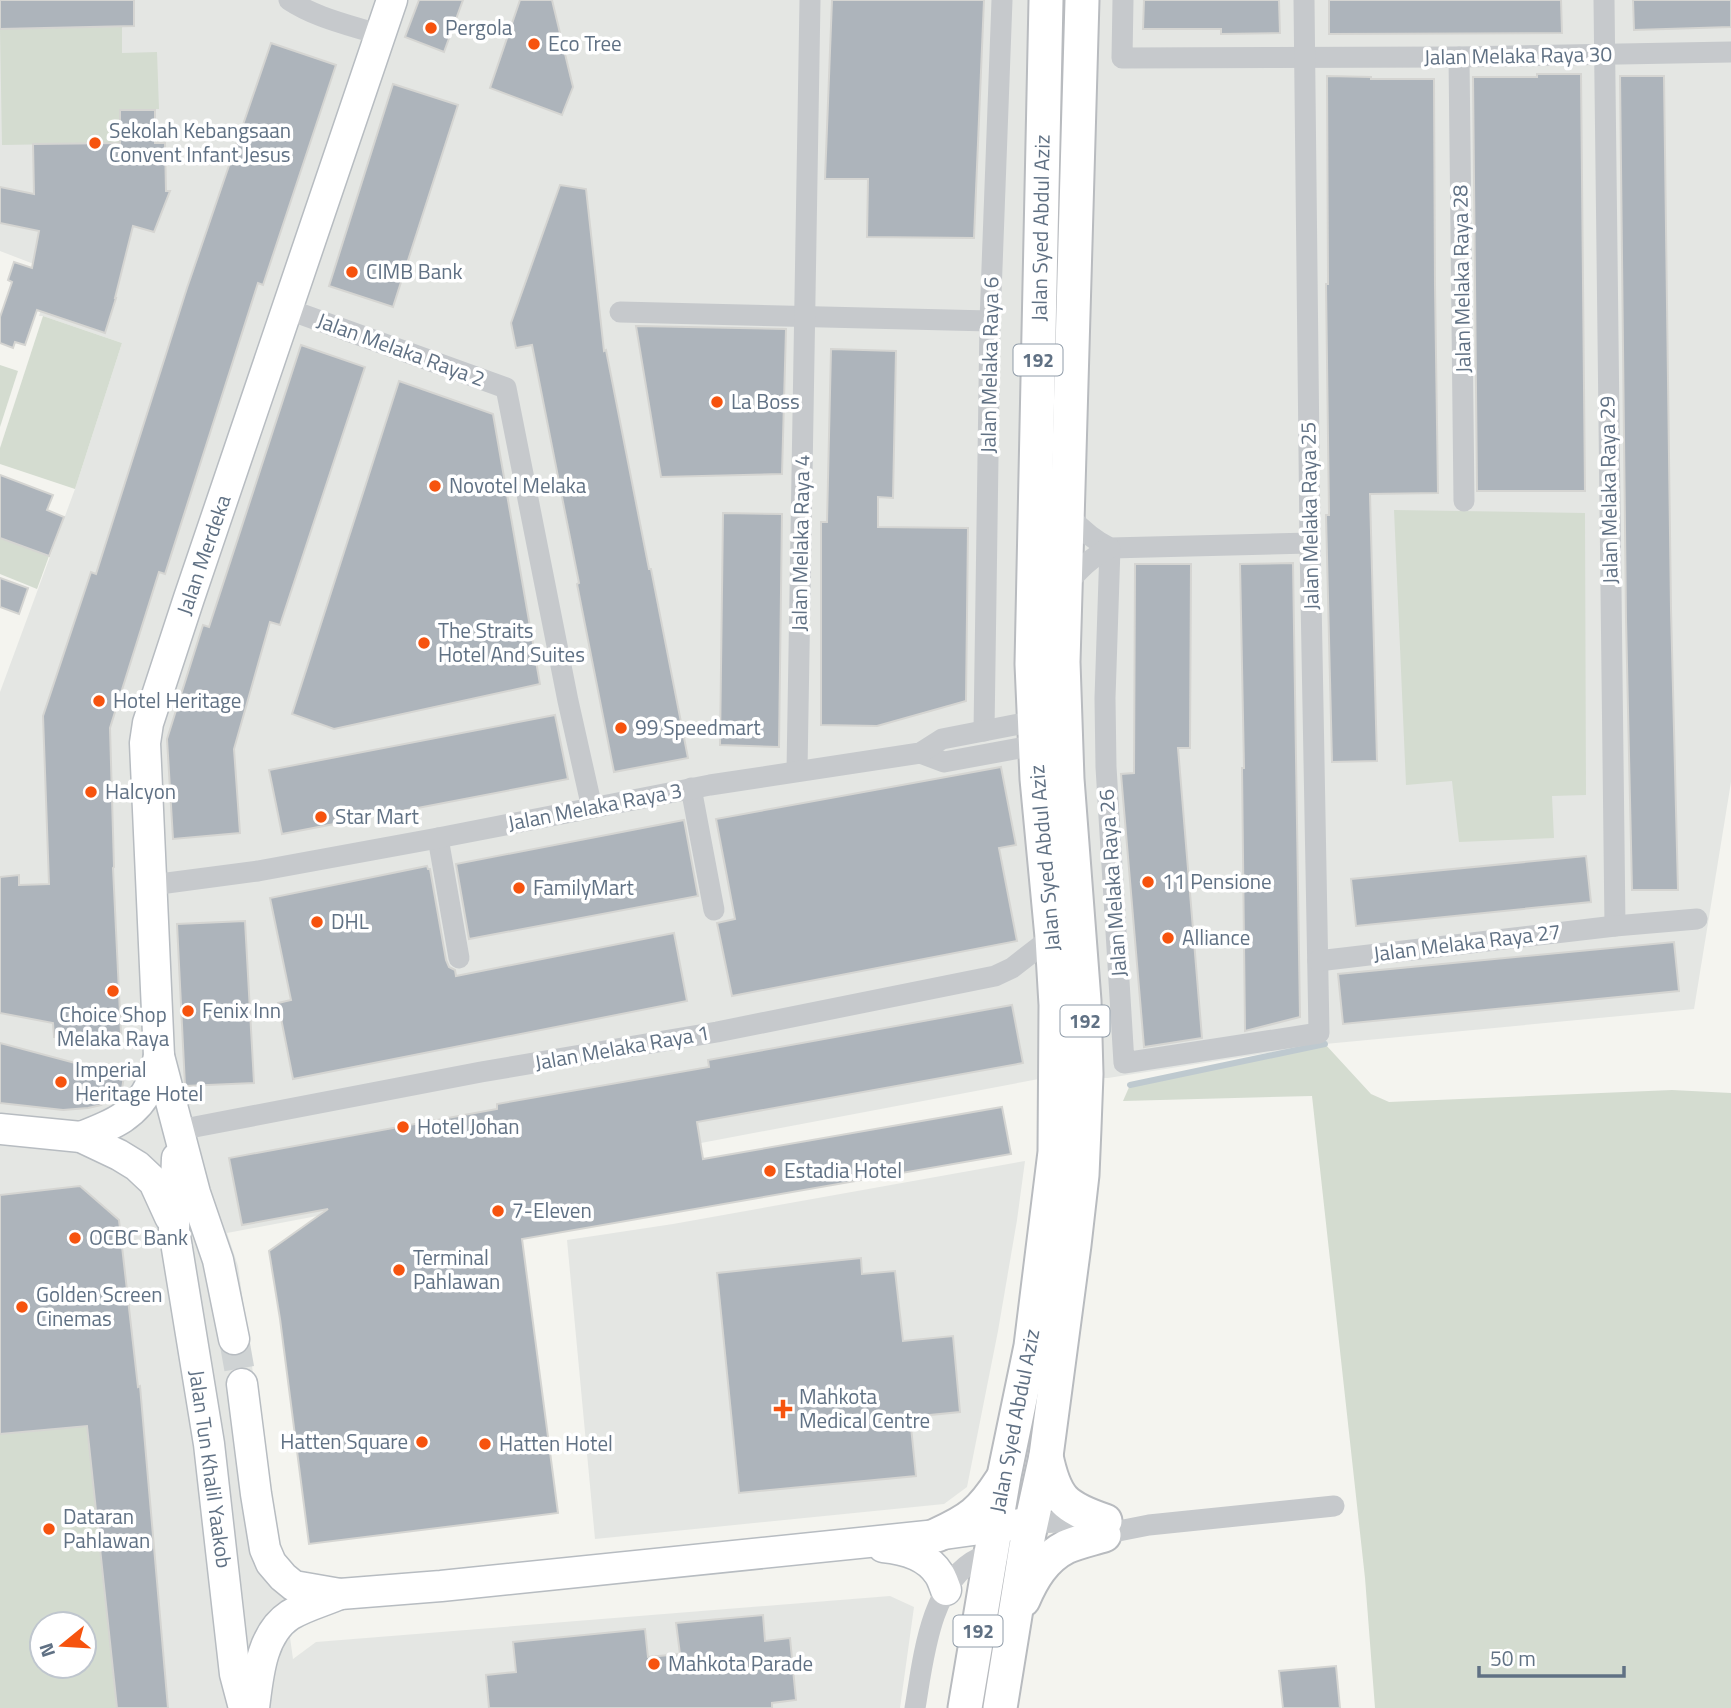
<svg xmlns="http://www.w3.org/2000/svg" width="1731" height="1708" viewBox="0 0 1731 1708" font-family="'Titillium Web',sans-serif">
<rect width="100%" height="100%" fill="#f4f4ef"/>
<g fill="#e4e6e3" fill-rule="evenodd">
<path d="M0,0h1731v782l-37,227 -369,35 -217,34h-64l-817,155 11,33 55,393 23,-17 574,-46 24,11 -14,101h-900v-1016l75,-203 47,-146 -79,-27h-4l13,-45 -52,-20zM42,1624h42v42h-42z"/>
<path d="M1025,1161l-8,59 -19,111 -31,156 -23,17 -349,35 -28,-299 106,-16z"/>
</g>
<g fill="#d4dcd0" fill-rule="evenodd">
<path d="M122,27v26l35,-1 2,57 -39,1 1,33 -119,2 -2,-116z"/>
<path d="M43,316l79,27 -47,146 -75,-25v-16z"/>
<path d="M0,365l18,6 -18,56z"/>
<path d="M1394,510l191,3 1,282 -34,1 2,42 -95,4 -7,-61 -46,4z"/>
<path d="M0,538l49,18 -12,33 -37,-15z"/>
<path d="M1325,1044l46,50 18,8 283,-12 59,3v615h-356l-10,-130 -53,-482 -189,5 7,-16z"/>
<path d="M87,1426l30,282h-117v-274zM42,1624h42v42h-42z"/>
</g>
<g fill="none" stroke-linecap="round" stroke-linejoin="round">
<path stroke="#bec9cf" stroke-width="6" d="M1130,1085l195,-41"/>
</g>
<g fill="#adb4bb" stroke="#d5d5d2" stroke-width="2">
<path d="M0,0h134v26l-134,3z"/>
<path d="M419,0h44l-19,52 -39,-15z"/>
<path d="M520,0h32l21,87 -11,28 -72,-27z"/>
<path d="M832,0h152l-10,238 -107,-1 1,-58h-43z"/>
<path d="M1144,0h135l1,33 -59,1v-5h-78z"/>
<path d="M1329,0h232l1,33 -233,1z"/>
<path d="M1633,0h98v27l-97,3z"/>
<path d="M271,43l65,22 -73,220 -5,-2 -93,291 -6,-2 -49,156 4,139 -1,1 8,166 -67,3 -1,-14 -53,-10v-136l19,-2v10l30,-1 -6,-168 48,-144 5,2 91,-286z"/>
<path d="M1537,74h44l4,417h-108l-4,-414h64z"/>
<path d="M1327,76l44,1v2h63l1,206 3,208 -68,1 7,267 -45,1 -6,-247h3l-3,-231h2z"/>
<path d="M1620,76h44l7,533 7,281h-46l-6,-271z"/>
<path d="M393,84l65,21 -65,202 -64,-21z"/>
<path d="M120,110h35v33h10l1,48h4l-16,41 -21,-6 -18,72h1l-11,35 -68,-23 -12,35 -10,-3 -2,6 -13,-5v-26l12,-35 -4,-2 6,-18 18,6 7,-37 -39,-8v-36l34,7 -1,-50 87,-1z"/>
<path d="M560,185l26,4 18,162 2,-1 43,219h2l37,189 -74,14 -37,-188 2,-1 -47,-238 -16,3 -5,-25z"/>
<path d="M636,326l150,3 -4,145 -121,3z"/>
<path d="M301,345l64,22 -85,258 -10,-3 -36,127 6,84 -67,6 -6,-100 36,-114 6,2z"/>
<path d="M831,349l65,2 -3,147 -15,-1v30l90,1 -2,173 -89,25 -56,-1v-203h6z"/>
<path d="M399,381l94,33 47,270 -206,45 -42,-15z"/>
<path d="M0,475l53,20 -6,15 17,7 -15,39 -49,-18z"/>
<path d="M723,513l59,1 -3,233 -59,-2z"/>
<path d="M1293,563l7,454 -55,14 -3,-263h2l-4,-204z"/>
<path d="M1135,564h56l-1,184h-12l24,290 -58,9 -23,-273 13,-1z"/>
<path d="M0,578l28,10 -9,26 -19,-7z"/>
<path d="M555,715l13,64 -286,55 -13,-64z"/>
<path d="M1001,767l15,78 -17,3 18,93 -285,55 -15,-73 18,-4 -19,-100z"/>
<path d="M684,820l14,76 -229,43 -13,-75z"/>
<path d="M1586,856l5,46 -235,24 -5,-47z"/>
<path d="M427,866l1,3h2l16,91 3,7 6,3 1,6 218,-43 13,68 -394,78 -15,-76 13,-3 -21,-102z"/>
<path d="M245,921l9,162 -69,3 -8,-162z"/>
<path d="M1674,942l5,49 -336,33 -5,-50z"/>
<path d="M1012,1005l11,58 -326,59 6,37 299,-52 9,47 -489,85 36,274 -249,31 -29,-225 -11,-68 59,-42 -86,16 -13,-67 268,-49v-5l212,-37 -1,-7z"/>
<path d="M0,1043l124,33 -2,13 -11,10 -10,6 -13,3 -25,2 -63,-7z"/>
<path d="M80,1186l39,34 19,167 2,-1 28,322h-51l-30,-282 -87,8v-239z"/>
<path d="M861,1258l1,16 33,-3 8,70 50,-5 7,76 -50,5 6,59 -177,17 -22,-220z"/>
<path d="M763,1615l2,26 25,-3 6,62 -24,3v5h-283l-3,-33 30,-3 -3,-30 132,-13 3,28 32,-3 -4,-31z"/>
<path d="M1336,1666l4,42h-57l-4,-37z"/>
</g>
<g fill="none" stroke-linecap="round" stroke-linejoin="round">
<path stroke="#cfd3d4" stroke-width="30" stroke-dasharray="30 15" stroke-linecap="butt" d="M234,1339l8,45"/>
<g stroke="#b7bcc1" stroke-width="33">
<g id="secondary">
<path d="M0,1129l81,8 38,18 18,11 17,16 16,35"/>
<path d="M81,1137c31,-12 55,-21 70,-53 4,-9 6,-19 8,-28"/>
<path d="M177,1158l-3,72 35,214 26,230 9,34"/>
<path d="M234,1339l-16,-79 -23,-67 -36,-137 -14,-313 3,-20 41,-125 203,-598"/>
<path d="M242,1384l14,110 9,55 6,14 12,14 11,9 46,8 101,-8 496,-51 58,-8 35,-4"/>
<path d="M883,1547c21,2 44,8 56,27 3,4 5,11 7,16"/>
<path d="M254,1708c4,-32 7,-74 36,-93 15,-9 34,-14 50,-21"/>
</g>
</g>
<g stroke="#b8bbbf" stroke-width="37">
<g id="primary">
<path d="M1046,1456c9,43 18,51 59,65"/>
<path d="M937,1535c33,-15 44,-23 64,-54"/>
<path d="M1023,1600c9,-21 21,-42 43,-53 11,-5 25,-8 38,-12"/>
<path d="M965,1708l39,-232 27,-130 24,-194 1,-147 -4,-68 -15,-158 -5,-115 14,-664"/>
<path d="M1000,1708l26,-161 20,-91 28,-211 8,-70 2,-47 2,-54 -2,-73 -17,-222 -4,-117 19,-662"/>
</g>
</g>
<g stroke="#c6c9cc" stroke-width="21">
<path d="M289,0c27,18 61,25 91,35"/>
<path d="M1123,0l-1,58 337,-1 272,-5"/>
<path d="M1604,0l11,926"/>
<path d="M1459,57l5,444"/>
<path d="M287,309l219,79 62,313 24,107"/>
<path d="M620,312l370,9"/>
<path d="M1068,515c13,14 25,25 42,33l200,-5"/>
<path d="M1110,548l-5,150 1,69 18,296 195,-30 -9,-490 -6,-543"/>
<path d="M1066,585c13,-15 25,-28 44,-37"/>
<path d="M984,731l6,-410 12,-321"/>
<path d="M920,753l24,9 92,-17"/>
<path d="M797,771l13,-771"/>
<path d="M691,788l23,122"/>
<path d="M438,838l21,120"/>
<path d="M152,885l106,-14 180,-33 272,-53 210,-32 22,-14 93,-18"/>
<path d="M1318,961l297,-35 82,-7"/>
<path d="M179,1130l302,-58 236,-40 278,-56 17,-8 40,-31"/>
<path d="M1030,1523l65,-2"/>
<path d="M1093,1536l56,-11 185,-19"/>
<path d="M915,1708c8,-47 15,-127 64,-150 18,-8 39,-9 58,-13"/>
</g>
<use href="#secondary" stroke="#fff" stroke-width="30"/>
<use href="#primary" stroke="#fff" stroke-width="33"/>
</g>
<g fill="#f6530e" stroke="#fff" stroke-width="2.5">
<circle cx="431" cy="28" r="7"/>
<circle cx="534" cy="44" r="7"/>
<circle cx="95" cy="143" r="7"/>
<circle cx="352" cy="272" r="7"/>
<circle cx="717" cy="402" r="7"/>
<circle cx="435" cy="486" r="7"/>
<circle cx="424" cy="643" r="7"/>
<circle cx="99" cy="701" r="7"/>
<circle cx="621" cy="728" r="7"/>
<circle cx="91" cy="792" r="7"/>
<circle cx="321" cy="817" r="7"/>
<circle cx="1148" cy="882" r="7"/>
<circle cx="519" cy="888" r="7"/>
<circle cx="317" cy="922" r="7"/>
<circle cx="1168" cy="938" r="7"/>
<circle cx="113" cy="991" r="7"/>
<circle cx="188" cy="1011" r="7"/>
<circle cx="61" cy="1082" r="7"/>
<circle cx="403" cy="1127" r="7"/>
<circle cx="770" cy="1171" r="7"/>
<circle cx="498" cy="1211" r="7"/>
<circle cx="75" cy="1238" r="7"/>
<circle cx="399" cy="1270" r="7"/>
<circle cx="22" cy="1307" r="7"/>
<path d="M779.5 1398.5h7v7h7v7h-7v7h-7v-7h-7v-7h7z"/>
<circle cx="422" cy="1442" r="7"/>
<circle cx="485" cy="1444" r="7"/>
<circle cx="49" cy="1529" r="7"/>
<circle cx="654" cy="1664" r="7"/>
</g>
<g text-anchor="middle" stroke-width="7" stroke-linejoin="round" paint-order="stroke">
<g fill="#fff" stroke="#909ca9" stroke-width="2">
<rect x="1013.5" y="344.5" width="49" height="31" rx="5"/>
<rect x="1060.5" y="1005.5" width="49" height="31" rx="5"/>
<rect x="953.5" y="1615.5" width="49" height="31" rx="5"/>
</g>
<g font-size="19" font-weight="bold" fill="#607184">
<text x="1038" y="367">192</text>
<text x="1085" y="1028">192</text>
<text x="978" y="1638">192</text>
</g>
<g font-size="21" fill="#607184" stroke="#fff" text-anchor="start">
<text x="445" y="35">Pergola</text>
<text x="548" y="51">Eco Tree</text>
<text x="109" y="138">Sekolah Kebangsaan<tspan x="109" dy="24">Convent Infant Jesus</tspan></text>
<text x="366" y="279">CIMB Bank</text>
<text x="731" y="409">La Boss</text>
<text x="449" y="493">Novotel Melaka</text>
<text x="438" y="638">The Straits<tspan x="438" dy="24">Hotel And Suites</tspan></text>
<text x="113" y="708">Hotel Heritage</text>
<text x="635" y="735">99 Speedmart</text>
<text x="105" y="799">Halcyon</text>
<text x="335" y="824">Star Mart</text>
<text x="1162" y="889">11 Pensione</text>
<text x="533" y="895">FamilyMart</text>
<text x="331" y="929">DHL</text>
<text x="1182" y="945">Alliance</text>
<text x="202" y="1018">Fenix Inn</text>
<text x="113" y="1022" text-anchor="middle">Choice Shop<tspan x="113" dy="24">Melaka Raya</tspan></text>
<text x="75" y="1077">Imperial<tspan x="75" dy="24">Heritage Hotel</tspan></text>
<text x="417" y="1134">Hotel Johan</text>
<text x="784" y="1178">Estadia Hotel</text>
<text x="512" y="1218">7-Eleven</text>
<text x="89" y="1245">OCBC Bank</text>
<text x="413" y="1265">Terminal<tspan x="413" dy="24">Pahlawan</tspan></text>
<text x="36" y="1302">Golden Screen<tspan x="36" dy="24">Cinemas</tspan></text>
<text x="799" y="1404">Mahkota<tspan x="799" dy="24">Medical Centre</tspan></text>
<text x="408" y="1449" text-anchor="end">Hatten Square</text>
<text x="499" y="1451">Hatten Hotel</text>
<text x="63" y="1524">Dataran<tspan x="63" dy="24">Pahlawan</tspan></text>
<text x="668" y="1671">Mahkota Parade</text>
</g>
<g font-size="21" fill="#607184" stroke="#fff">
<text transform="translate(1518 56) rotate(-1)" y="7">Jalan Melaka Raya 30</text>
<text transform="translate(1041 228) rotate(-89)" y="7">Jalan Syed Abdul Aziz</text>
<text transform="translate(1462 279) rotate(-91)" y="7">Jalan Melaka Raya 28</text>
<text transform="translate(401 350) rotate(20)" y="7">Jalan Melaka Raya 2</text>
<text transform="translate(990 365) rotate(-89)" y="7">Jalan Melaka Raya 6</text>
<text transform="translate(1609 490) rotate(-91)" y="7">Jalan Melaka Raya 29</text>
<text transform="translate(1310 516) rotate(-91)" y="7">Jalan Melaka Raya 25</text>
<text transform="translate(801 543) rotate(-89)" y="7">Jalan Melaka Raya 4</text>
<text transform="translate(204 555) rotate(-71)" y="7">Jalan Merdeka</text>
<text transform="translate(595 807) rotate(-11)" y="7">Jalan Melaka Raya 3</text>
<text transform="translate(1045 858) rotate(-95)" y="7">Jalan Syed Abdul Aziz</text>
<text transform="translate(1113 883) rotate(-94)" y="7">Jalan Melaka Raya 26</text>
<text transform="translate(1467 943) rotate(-7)" y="7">Jalan Melaka Raya 27</text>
<text transform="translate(622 1048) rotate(-10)" y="7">Jalan Melaka Raya 1</text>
<text transform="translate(1015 1421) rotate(-79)" y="7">Jalan Syed Abdul Aziz</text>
<text transform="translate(210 1469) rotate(82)" y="7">Jalan Tun Khalil Yaakob</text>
</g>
</g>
<g transform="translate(63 1645) rotate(252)"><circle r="33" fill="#ffffff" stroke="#bfc6ce" stroke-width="2"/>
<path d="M0-5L12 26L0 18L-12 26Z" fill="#f6530e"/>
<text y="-10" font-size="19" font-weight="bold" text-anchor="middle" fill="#607184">N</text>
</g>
<path d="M1479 1666v10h145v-10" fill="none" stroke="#607184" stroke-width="3.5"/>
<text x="1490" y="1666" font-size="21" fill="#607184" stroke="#ffffff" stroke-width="5" paint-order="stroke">50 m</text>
</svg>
